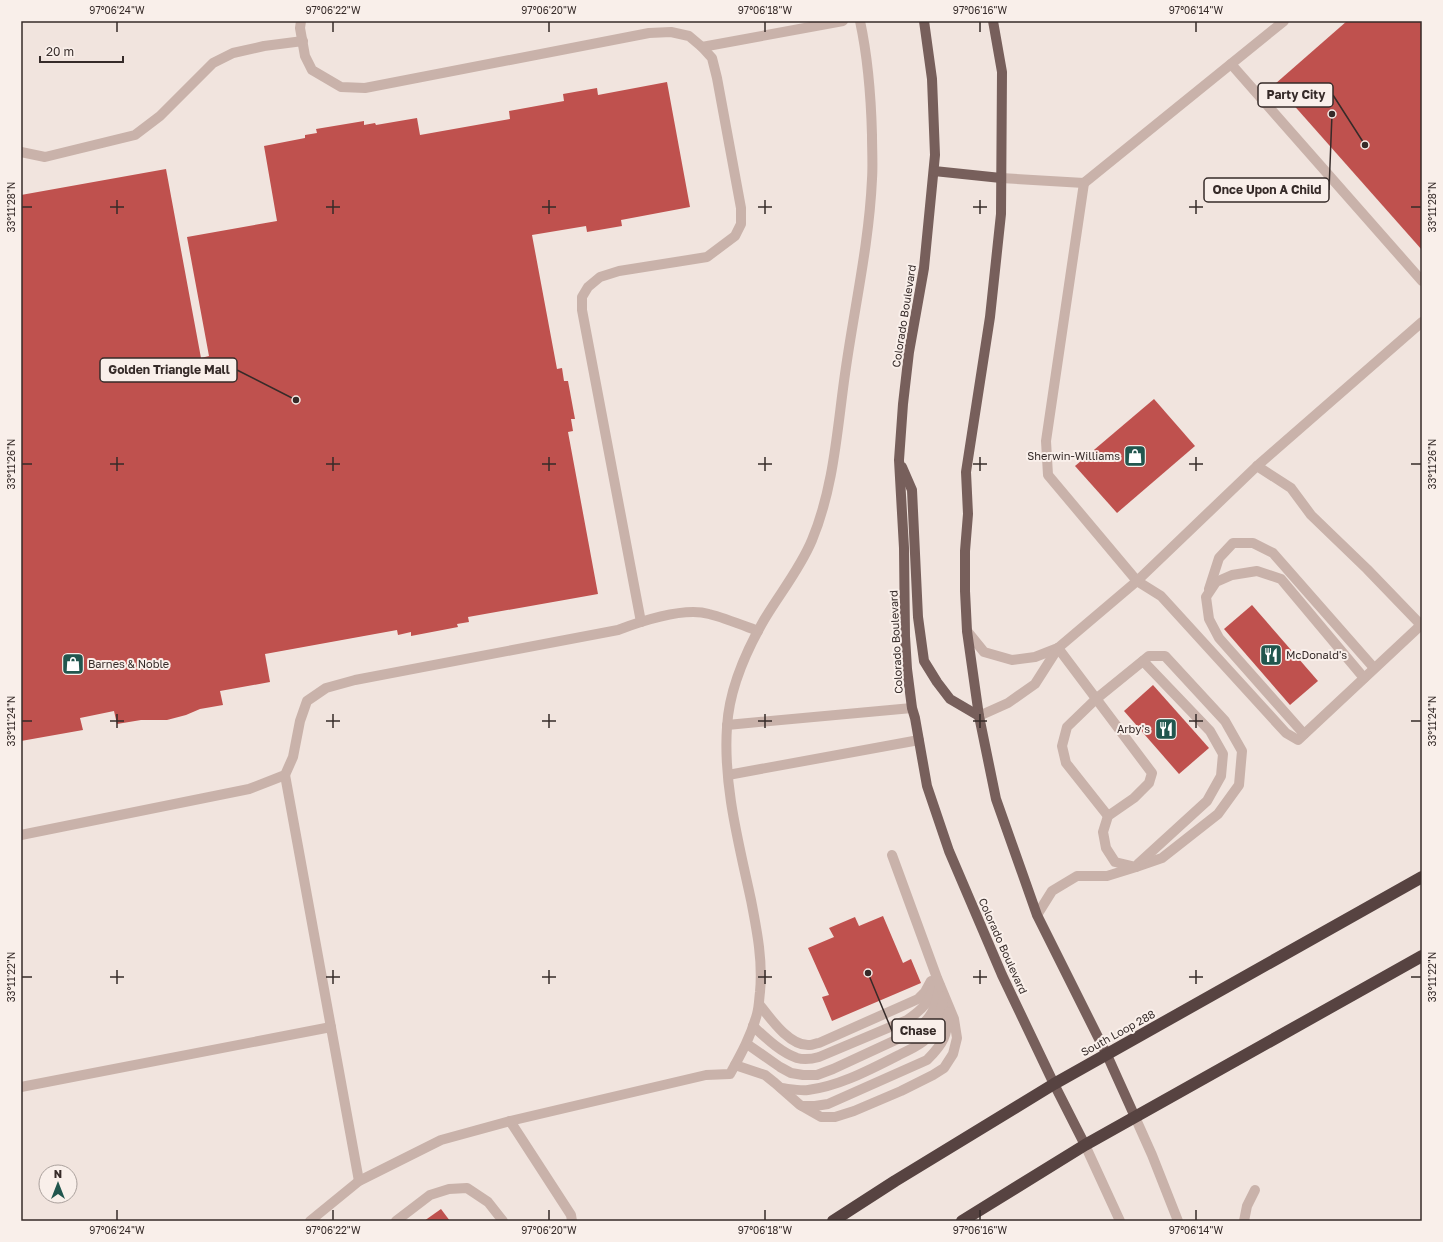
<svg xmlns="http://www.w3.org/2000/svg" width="1443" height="1242" viewBox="0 0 1443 1242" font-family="'Golos Text',sans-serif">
<rect width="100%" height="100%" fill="#f1e4de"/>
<g fill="#bf514e">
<path d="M1347,21h75v229l-147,-166z"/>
<path d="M667,82l23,125 -69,13 1,6 -35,6 -1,-6 -54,9 25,134 5,-1 2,13h4l7,38h-4l2,12 -5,1 30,162 -130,23 1,5 -12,2 1,3 -47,9v-4l-13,3 -1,-5 -132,24 5,28 -50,9 3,14 -23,4 -14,6 -19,5h-26l-24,4 -3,-13 -34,7 3,12 -62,11v-546l145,-26 35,189 8,-2 -22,-119 90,-16 -13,-75 41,-8v-3l12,-2 -1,-4 48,-8v4l11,-2 1,2 41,-7 3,17 90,-16 -1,-8 55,-10 -1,-7 34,-6 1,7z"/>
<path d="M1154,399l41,47 -78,67 -42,-47z"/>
<path d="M1252,605l66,76 -28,24 -66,-76z"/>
<path d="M1153,685l56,63 -30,26 -55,-63z"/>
<path d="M883,916l20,47 8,-4 10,24 -89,38 -10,-24 7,-2 -21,-47 26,-11 -5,-9 26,-11 4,9z"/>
<path d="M441,1209l9,12h-26z"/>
</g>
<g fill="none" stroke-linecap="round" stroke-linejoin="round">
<g stroke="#c9b2aa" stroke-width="10">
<path d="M301,21l-1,7 5,28 7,14 29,17 24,1 284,-55 22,-1 18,4 13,11 10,11 5,20 24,130v16l-6,12 -28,21 -88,14 -19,6 -12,10 -6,10v13l59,312"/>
<path d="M702,47l141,-26"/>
<path d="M1231,64l191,217"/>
<path d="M21,152l24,5 90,-22 25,-19 53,-53 20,-10 31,-7 39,-5"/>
<path d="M1001,178l83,5 200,-162"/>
<path d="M1084,183l-38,258 2,34 89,106 24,15 125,137 12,7 123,-115 1,2"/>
<path d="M1257,466l34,22 20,27 56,54 54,56 1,-1"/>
<path d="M1209,589l10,-31 14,-15h20l20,10 101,115"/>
<path d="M967,631l17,21 28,8 23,-3 23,-9 79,-67 120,-115 165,-144"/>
<path d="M979,716l29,-13 27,-19 23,-36"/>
<path d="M727,725l185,-17"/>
<path d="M1304,734l-85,-96 -10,-19 -3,-22 10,-15 16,-7 25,-4 24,8 83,99"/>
<path d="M285,775l74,406"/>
<path d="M728,775l191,-35"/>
<path d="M1108,816l-42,-53 -4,-17 5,-19 29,-28 53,-43h16l60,65 17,30 -3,34 -21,29 -56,44 -26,9"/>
<path d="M21,835l228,-46 36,-14 8,-18 7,-36 7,-20 19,-13 29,-8 263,-50c24,-9 66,-23 91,-16 16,4 33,11 49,17"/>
<path d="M1138,864l69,-63 14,-25 2,-22 -13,-23 -67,-70"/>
<path d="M1037,915l15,-24 25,-15h30l29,-9 -21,-5 -9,-14 -3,-16 5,-16 26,-18 15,-15 3,-10 -94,-125"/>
<path d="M759,1004c11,14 31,43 51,41 3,0 6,-2 9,-2l99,-44 7,-7 6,-11"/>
<path d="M753,1026c13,12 27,26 44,32 7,2 15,1 22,-1l88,-37c16,-11 23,-18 28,-37"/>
<path d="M747,1044l33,23 11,6 12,2h14l16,-6 80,-37c20,-14 22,-24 27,-46"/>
<path d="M735,1065l30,10 10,8 25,22 21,12h14l19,-6 47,-20 32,-16 11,-7 9,-14 4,-16 -3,-19 -17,-41 -45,-123"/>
<path d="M21,1087l310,-60"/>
<path d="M781,1088c9,1 19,3 27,2 32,-4 63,-21 91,-35 9,-5 21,-9 28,-17 10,-11 15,-28 17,-42"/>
<path d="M802,1106h13l13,-2 99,-44c17,-17 20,-24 22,-48"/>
<path d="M1135,1117l17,38 26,66"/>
<path d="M510,1121l61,94 1,6"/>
<path d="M1085,1145l35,76"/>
<path d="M310,1221l49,-40 82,-41 69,-19 196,-46 24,-1c11,-20 21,-38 27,-60 2,-7 2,-14 3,-22 3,-31 -3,-61 -9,-92 -12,-56 -28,-115 -24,-173 2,-38 18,-74 37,-107 16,-27 36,-51 48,-80 22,-53 25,-110 33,-166 9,-65 24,-129 27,-195 1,-14 0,-29 0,-44 -1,-38 -4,-77 -12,-114"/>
<path d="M396,1221l34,-26 19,-6 18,-1 21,14 15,19"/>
<path d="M1244,1221l3,-15 8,-16"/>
</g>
<g stroke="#775f5b" stroke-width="10">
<path d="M924,21l8,58 3,76 -11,113 -15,84 -6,52 -4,56 5,88 1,88 2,33 5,39 3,10 12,68 22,65 53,124 52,109 31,61"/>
<path d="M993,21l9,51 -1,142 -11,103 -24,155 2,42 -3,37v40l2,40 12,85 17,83 41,116 70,140 28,62"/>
<path d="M934,171l67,7"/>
<path d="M902,467l10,23 6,127 6,44 13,21 13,17 29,17"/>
</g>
<g stroke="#574341" stroke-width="12">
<path d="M833,1221l62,-40 159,-97 368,-207"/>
<path d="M962,1221l123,-76 337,-189"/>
</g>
</g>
<path fill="none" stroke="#362b29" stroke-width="1.5" d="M117,22v10M333,22v10M549,22v10M765,22v10M980,22v10M1196,22v10M117,200v14M333,200v14M549,200v14M765,200v14M980,200v14M1196,200v14M22,207h10M110,207h14M326,207h14M542,207h14M758,207h14M973,207h14M1189,207h14M1411,207h10M117,457v14M333,457v14M549,457v14M765,457v14M980,457v14M1196,457v14M22,464h10M110,464h14M326,464h14M542,464h14M758,464h14M973,464h14M1189,464h14M1411,464h10M117,714v14M333,714v14M549,714v14M765,714v14M980,714v14M1196,714v14M22,721h10M110,721h14M326,721h14M542,721h14M758,721h14M973,721h14M1189,721h14M1411,721h10M117,970v14M333,970v14M549,970v14M765,970v14M980,970v14M1196,970v14M22,977h10M110,977h14M326,977h14M542,977h14M758,977h14M973,977h14M1189,977h14M1411,977h10M117,1210v10M333,1210v10M549,1210v10M765,1210v10M980,1210v10M1196,1210v10"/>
<defs>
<g id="shop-square" transform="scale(1.15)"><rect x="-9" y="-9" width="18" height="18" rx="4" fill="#21564e" stroke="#f9efea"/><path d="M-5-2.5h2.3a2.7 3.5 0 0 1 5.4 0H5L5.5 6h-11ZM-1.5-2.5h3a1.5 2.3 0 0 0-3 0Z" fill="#fff"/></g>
<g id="restaurant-square" transform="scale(1.15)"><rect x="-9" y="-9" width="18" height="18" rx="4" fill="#21564e" stroke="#f9efea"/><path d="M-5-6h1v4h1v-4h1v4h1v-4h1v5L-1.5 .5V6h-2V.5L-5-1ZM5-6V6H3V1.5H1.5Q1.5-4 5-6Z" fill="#fff"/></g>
</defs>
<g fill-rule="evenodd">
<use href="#shop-square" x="1135" y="456"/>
<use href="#restaurant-square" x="1271" y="655"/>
<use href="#shop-square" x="73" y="664"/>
<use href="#restaurant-square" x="1166" y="729"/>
</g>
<g text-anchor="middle" stroke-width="4" stroke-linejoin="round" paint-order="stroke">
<g font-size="11" fill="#362b29" stroke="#f9efea">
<text transform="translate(904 316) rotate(-81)" y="4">Colorado Boulevard</text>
<text transform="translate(896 642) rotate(-93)" y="4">Colorado Boulevard</text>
<text transform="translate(1003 946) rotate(66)" y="4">Colorado Boulevard</text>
<text transform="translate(1118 1033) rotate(-29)" y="4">South Loop 288</text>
</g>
<g font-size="11" fill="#362b29" stroke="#f9efea" text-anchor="end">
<text x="1120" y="460">Sherwin-Williams</text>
<text x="1286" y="659" text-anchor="start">McDonald's</text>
<text x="88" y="668" text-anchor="start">Barnes &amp; Noble</text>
<text x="1150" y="733">Arby's</text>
</g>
</g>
<path fill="none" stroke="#362b29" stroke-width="1.5" d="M1365 145L1333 95M1332 114L1329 190M296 400L237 370M868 973L892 1031"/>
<g fill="#362b29" stroke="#f9efea" stroke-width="1.5">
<circle cx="1365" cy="145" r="4"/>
<circle cx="1332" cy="114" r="4"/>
<circle cx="296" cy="400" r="4"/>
<circle cx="868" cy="973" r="4"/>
</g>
<g fill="#f9efea" stroke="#362b29" stroke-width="1.5">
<rect x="1258" y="83" width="75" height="24" rx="4"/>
<rect x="1204" y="178" width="125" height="24" rx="4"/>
<rect x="100" y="358" width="137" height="24" rx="4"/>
<rect x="892" y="1019" width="53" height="24" rx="4"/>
</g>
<g font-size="12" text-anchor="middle" font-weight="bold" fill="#362b29">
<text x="1296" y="99">Party City</text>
<text x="1267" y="194">Once Upon A Child</text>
<text x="169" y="374">Golden Triangle Mall</text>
<text x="918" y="1035">Chase</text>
</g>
<rect width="1443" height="1242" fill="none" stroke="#f9efea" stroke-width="44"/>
<g transform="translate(58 1184)"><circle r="19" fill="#f9efea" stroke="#aba19d"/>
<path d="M0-3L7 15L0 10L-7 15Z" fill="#21564e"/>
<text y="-6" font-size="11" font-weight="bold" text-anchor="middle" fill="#362b29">N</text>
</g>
<path d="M40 56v6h83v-6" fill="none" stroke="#362b29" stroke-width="2"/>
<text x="46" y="56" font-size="12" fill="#362b29" stroke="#f9efea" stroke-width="3" paint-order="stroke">20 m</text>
<rect x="22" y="22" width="1399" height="1198" fill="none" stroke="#362b29" stroke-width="1.5"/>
<g font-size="10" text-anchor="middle" fill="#362b29">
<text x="117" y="14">97°06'24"W</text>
<text x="333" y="14">97°06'22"W</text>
<text x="549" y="14">97°06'20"W</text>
<text x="765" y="14">97°06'18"W</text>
<text x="980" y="14">97°06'16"W</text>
<text x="1196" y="14">97°06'14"W</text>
<text transform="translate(11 207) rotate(-90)" y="4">33°11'28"N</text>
<text transform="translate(1432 207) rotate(-90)" y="4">33°11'28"N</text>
<text transform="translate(11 464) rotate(-90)" y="4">33°11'26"N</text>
<text transform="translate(1432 464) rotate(-90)" y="4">33°11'26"N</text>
<text transform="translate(11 721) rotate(-90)" y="4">33°11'24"N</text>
<text transform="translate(1432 721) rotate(-90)" y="4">33°11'24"N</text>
<text transform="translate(11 977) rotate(-90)" y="4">33°11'22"N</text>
<text transform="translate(1432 977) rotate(-90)" y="4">33°11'22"N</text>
<text x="117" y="1234">97°06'24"W</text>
<text x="333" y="1234">97°06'22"W</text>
<text x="549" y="1234">97°06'20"W</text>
<text x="765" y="1234">97°06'18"W</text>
<text x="980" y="1234">97°06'16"W</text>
<text x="1196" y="1234">97°06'14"W</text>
</g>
</svg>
